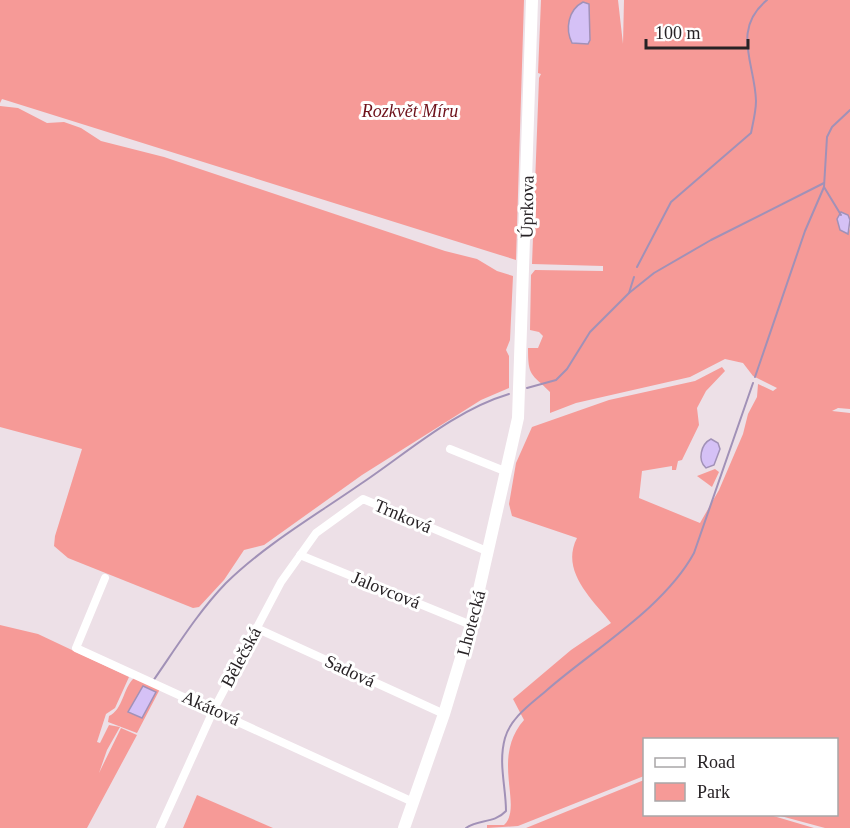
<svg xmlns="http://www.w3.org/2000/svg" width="850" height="828" viewBox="0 0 850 828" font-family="'Times New Roman',serif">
<rect width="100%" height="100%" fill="#ede0e7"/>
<g fill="#f69a97" fill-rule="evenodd">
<path d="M0,0h524l-8,260 -514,-161 -2,4z"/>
<path d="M541,0h77l5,44 1,-44h226v220l-2,-5 -7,-3 7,22 2,-6v181l-12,-1 -6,3 18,2v415h-25l-48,-13 59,-1v-74h-192v36l-126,50 -31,2v-3h17c20,-19 -14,-66 20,-105l-11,-21 58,-49 40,-27c-19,-24 -51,-52 -34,-85l-65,-22 -3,-12 7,-41 16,-36 77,-27 86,-19 27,-14 3,4 -19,20 -9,17 2,17 -17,35 -4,1 -2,9h-4v-4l-30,5 -3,27 61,25 19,-33 24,-56 5,-20 9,-17 1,-13 15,7 4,-3 -24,-12 -10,-13 -18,-4 -35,18 -114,26 -26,10v-21c-19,-19 -22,-15 -22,-44h10l5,-12 -4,-4 -9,-2 1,-55 4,-5 68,1v-5l-71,-2 7,-186 2,-4 -3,-1z"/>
<path d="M0,106l18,2 29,15 17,-1 17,6 20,13 63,16 281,94 32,8 20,12 16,5 -3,64 -4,10 3,6v32l-28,12 -119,75 -98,70 -20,5 -20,30 -25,27 -6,1 -125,-50 -14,-12 1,-10 27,-87 -82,-22z"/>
<path d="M715,469l4,3 -7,15 -15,-11z"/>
<path d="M0,625l38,9 91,43 -14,31 -9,6 -9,28 3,1 9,-18 11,2 -13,23 -8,23 22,-45 16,7 -50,93h-87z"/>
<path d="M134,678l26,11 -23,44 -29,-11 1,-6c14,-6 14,-28 25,-38zM143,686l12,6 -13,26 -14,-6z"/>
<path d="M644,780v34l126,1 44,13h-288z"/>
<path d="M197,795l76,33h-90z"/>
</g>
<g fill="#d5c1f6" stroke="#a191b7" stroke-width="1.5">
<path d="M583,2l6,2 1,36 -2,4 -16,-1c-7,-14 -4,-33 11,-41z"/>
<path d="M841,212l7,3 2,5 -2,14 -8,-4 -3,-11z"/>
<path d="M711,439l7,4 2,6 -6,16 -8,3c-9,-8 -5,-24 5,-29z"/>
<path d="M143,686l13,6 -14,26 -14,-6z"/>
</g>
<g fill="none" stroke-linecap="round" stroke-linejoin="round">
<g stroke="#a191b7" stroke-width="2">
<path d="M824,187l17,28"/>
<path d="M637,267l34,-65 80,-69c2,-10 5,-22 5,-32 -1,-38 -25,-71 11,-101"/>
<path d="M629,293l5,-16"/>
<path d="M755,377l50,-146 19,-44 3,-50 5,-10 18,-17"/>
<path d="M527,388l29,-8 11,-11 23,-37 39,-39 25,-20 57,-33 113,-57"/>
<path d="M153,681c23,-33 45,-69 73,-98 40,-39 90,-68 136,-100 46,-31 93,-73 147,-89"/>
<path d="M466,828c12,-9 28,-4 40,-17 0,-24 -8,-48 -1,-73 6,-21 26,-34 42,-48 47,-41 117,-82 147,-137l59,-170"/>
</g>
<g stroke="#fff" stroke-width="8">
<path d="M450,449l57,23"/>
<path d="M300,555l171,70"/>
<path d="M105,578l-29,70 337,154"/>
<path d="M256,628l188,86"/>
<path d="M160,828l54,-119 67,-127 35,-49 47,-34 126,53"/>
</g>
<path stroke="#fff" stroke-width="12" d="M404,828l40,-114 27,-89 47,-207 14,-418"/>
</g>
<g text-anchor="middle" stroke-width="6" stroke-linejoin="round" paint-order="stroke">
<g font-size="18" font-style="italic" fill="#6e121b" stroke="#fff">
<text x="410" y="117">Rozkvět Míru</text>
</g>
<g font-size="18" fill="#272225" stroke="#fff">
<text transform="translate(527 207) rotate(-89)" y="6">Úprkova</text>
<text transform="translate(403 516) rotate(23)" y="6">Trnková</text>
<text transform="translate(386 590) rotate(22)" y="6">Jalovcová</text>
<text transform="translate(471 623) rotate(-75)" y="6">Lhotecká</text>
<text transform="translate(241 657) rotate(-62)" y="6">Bělečská</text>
<text transform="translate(350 671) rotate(25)" y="6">Sadová</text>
<text transform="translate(211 708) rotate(24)" y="6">Akátová</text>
</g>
</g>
<rect x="643" y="738" width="195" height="78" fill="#ffffff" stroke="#a9a7a8" stroke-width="1.5"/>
<rect x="655" y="758" width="30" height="9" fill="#ffffff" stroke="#a9a7a8" stroke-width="1.5"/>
<text x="697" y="768" font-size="18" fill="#272225">Road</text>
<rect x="655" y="783" width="30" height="18" fill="#f69a97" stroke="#a9a7a8" stroke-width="1.5"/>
<text x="697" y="798" font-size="18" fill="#272225">Park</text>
<path d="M646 39v9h102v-9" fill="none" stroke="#272225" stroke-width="3"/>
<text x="655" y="39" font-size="18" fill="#272225" stroke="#ffffff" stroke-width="4.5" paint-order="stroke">100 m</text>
</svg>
